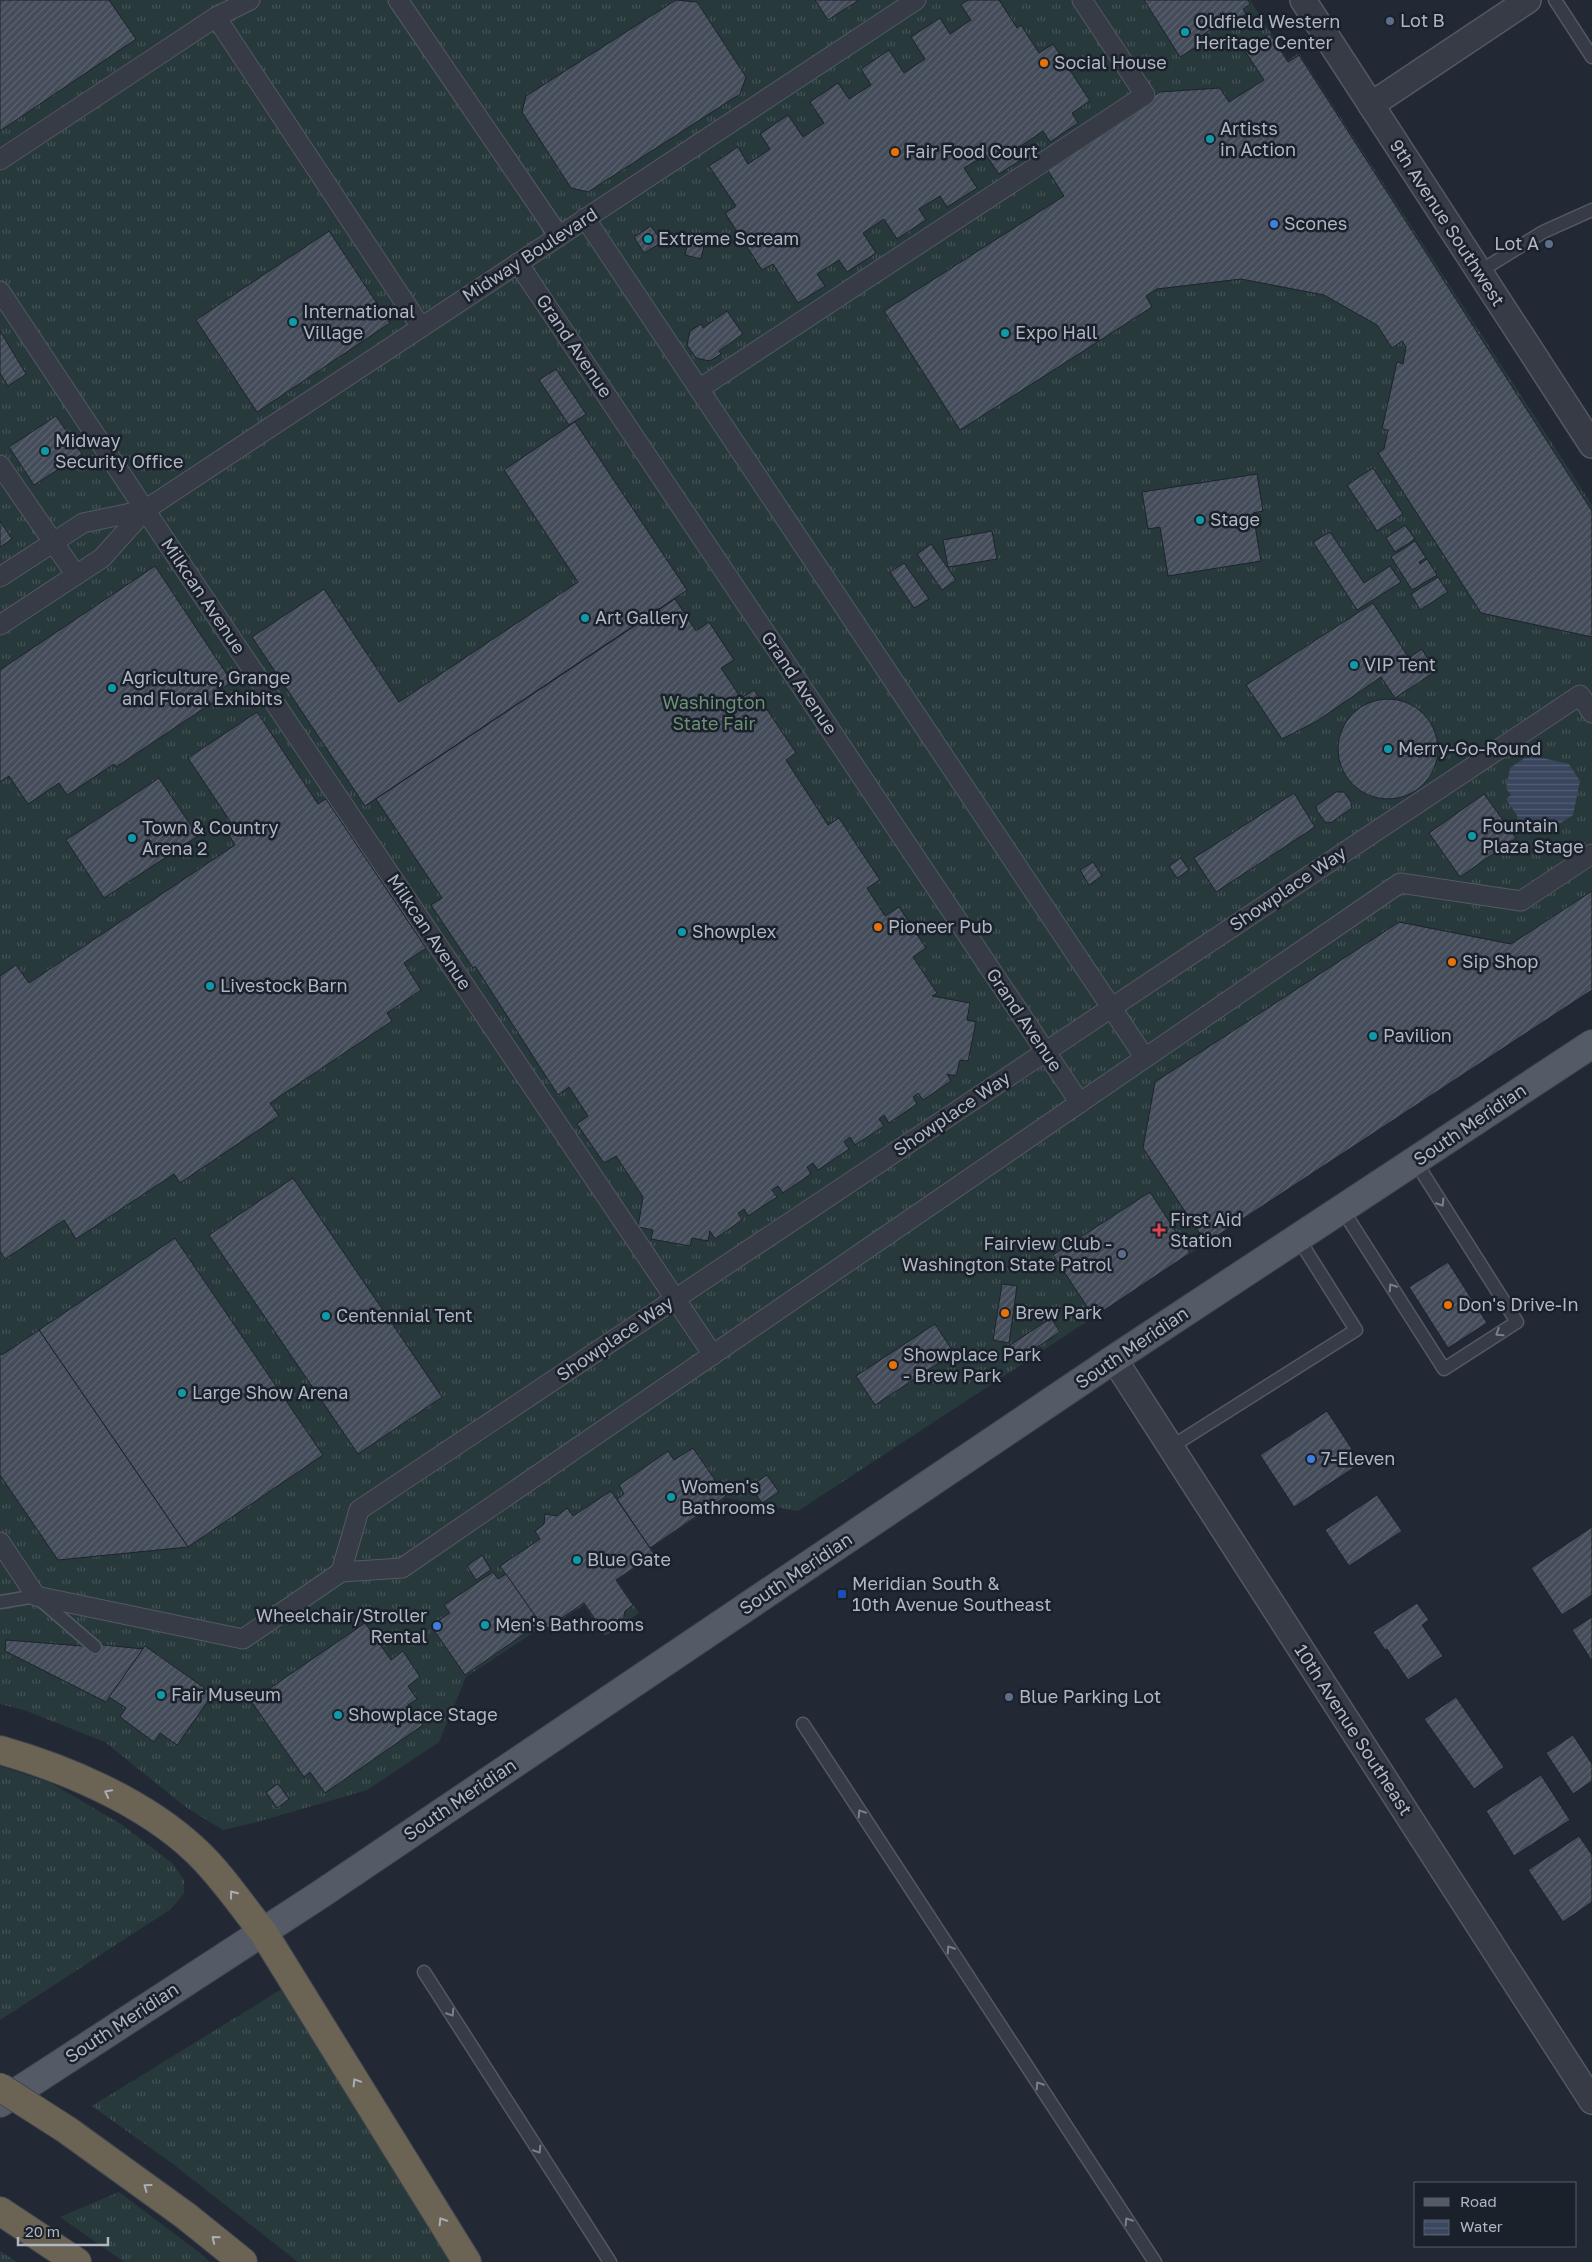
<svg xmlns="http://www.w3.org/2000/svg" width="1592" height="2262" viewBox="0 0 1592 2262" font-family="'Golos Text',sans-serif">
<defs>
<pattern id="grass-tufts" width="24" height="20" patternUnits="userSpaceOnUse" patternTransform="scale(1.25)"><rect width="24" height="20" fill="#28393b"/><path d="M3 7l-1-3M5 7V3M7 7l1-3M15 17l-1-3M17 17v-4M19 17l1-3" fill="none" stroke="#455356"/></pattern>
<pattern id="water-rules" width="6" height="5" patternUnits="userSpaceOnUse" patternTransform="scale(1.25)"><rect width="6" height="5" fill="#39465e"/><path d="M0 2.5h6" fill="none" stroke="#535e73"/></pattern>
<pattern id="building-hatch" width="6" height="6" patternUnits="userSpaceOnUse" patternTransform="scale(1.25)"><rect width="6" height="6" fill="#444c5a"/><path d="M-1 1l2-2M0 6l6-6M5 7l2-2" fill="none" stroke="#5c6470"/></pattern>
</defs>
<rect width="100%" height="100%" fill="#222935"/>
<g fill="url(#grass-tufts)">
<path d="M0,0h1250l38,60 11,-7 293,452v485l-794,521 -72,-13 -75,50 5,7 -39,25 22,33 -34,23 -21,-31 -40,26 -2,-4 -76,50 -27,65 -72,48 -110,32 -34,8 -36,-22 -82,-66 -81,-32 -24,-6z"/>
<path d="M0,1766l51,17 70,41 51,39 12,17v13l-13,16 -171,111z"/>
<path d="M282,1989l168,273h-152l-125,-98 -81,-58z"/>
<path d="M119,2192l81,61 10,9h-86l-64,-45z"/>
<path d="M0,2251l17,11h-17z"/>
</g>
<path fill="url(#water-rules)" d="M1529,755l40,9 11,17 -7,34 -28,18 -19,-4 -20,-30 5,-4 -5,-7 4,-20z"/>
<g fill="url(#building-hatch)" stroke="#1d232d">
<path d="M0,0h109l27,39 -136,92z"/>
<path d="M676,0l21,2 49,75 -6,17 -152,98 -17,-4 -49,-76 4,-16z"/>
<path d="M815,0h44l-31,20z"/>
<path d="M968,0h31l18,28 4,-3 18,28 14,-9 37,57 -18,12 6,10 -28,19 -7,-11 -22,15 6,10 -28,18 -13,-19 -22,13 13,20 -30,19 -7,-11 -21,13 7,11 -29,19 -13,-20 -21,14 13,20 -29,19 -8,-12 -22,14 8,12 -27,17 -25,-39 -11,6 -37,-57 11,-7 -27,-40 29,-19 10,17 22,-15 -10,-15 28,-19 15,22 21,-14 -14,-21 28,-19 11,16 22,-14 -10,-16 28,-19 15,23 21,-14 -14,-22 29,-19 10,16 21,-14 -10,-15z"/>
<path d="M1144,0h104l2,4 -7,5 3,5 -19,13 -4,-6 -25,17 3,6 -21,13z"/>
<path d="M1270,34l18,28 11,-7 293,456v126l-111,-24 -103,-160 6,-4 4,-19 -6,-1 15,-67 6,2 3,-17 -4,-6 -10,7 -15,-23 -53,-30 -83,-16 -84,10 -11,7 6,11 -192,123 -76,-119 180,-115 -19,-30 115,-74 60,-4 9,14 35,-22 -19,-29z"/>
<path d="M651,226l11,16 -18,11 -10,-16z"/>
<path d="M329,231l61,92 -133,89 -61,-92z"/>
<path d="M688,242l16,4 -3,13 -16,-4z"/>
<path d="M727,311l16,23 -24,17 2,3 -11,7 -14,-3 -9,-13 3,-14 11,-7 2,4z"/>
<path d="M0,331l26,43 -18,12 -8,-13z"/>
<path d="M556,369l30,45 -17,11 -30,-45z"/>
<path d="M56,416l26,38 -48,31 -25,-38z"/>
<path d="M575,422l112,168 -322,216 -113,-169 72,-48 75,113 179,-120 -74,-112z"/>
<path d="M1373,468l30,46 -26,17 -30,-46z"/>
<path d="M1257,474l6,37 -10,2 8,48 -93,15 -8,-49 -12,2 -6,-37z"/>
<path d="M0,521l12,18 -12,8z"/>
<path d="M1405,525l10,14 -20,13 -9,-14z"/>
<path d="M992,531l5,28 -49,8 -5,-27z"/>
<path d="M1330,532l34,51 26,-17 11,16 -44,28 -44,-68z"/>
<path d="M1415,541l11,17 -7,4 1,2 7,-5 10,16 -25,15 -21,-33z"/>
<path d="M931,544l25,36 -14,10 -25,-36z"/>
<path d="M904,563l25,36 -15,9 -24,-36z"/>
<path d="M155,566l77,116 -18,12 4,5 -102,68 -2,-3 -47,31 -8,-12 -31,21 -19,-28 -9,6v-112z"/>
<path d="M1438,577l10,15 -28,18 -9,-16z"/>
<path d="M675,599l21,32 13,-9 25,38 -13,8 20,30 13,-8 42,63 -10,7 42,65 11,-7 41,62 -13,8 18,28 14,-9 27,41 -13,9 24,36 -5,3 38,7 -3,17 9,2 -8,39 -8,-1 -4,16 -9,-2 4,7 -28,19 -5,-7 -5,4 4,7 -28,19 -5,-8 -5,4 5,7 -29,19 -5,-8 -6,5 5,7 -31,21 -5,-7 -6,4 4,7 -28,19 -5,-7 -6,4 5,7 -29,19 -4,-7 -6,4 4,7 -27,19 -5,-8 -2,10 -16,-3 -2,8 -39,-7 2,-9 -15,-3 5,-30 -27,-41 -12,7 -27,-39 11,-8 -19,-29 -11,8 -83,-129 -2,2 -42,-63 11,-7 -66,-99z"/>
<path d="M1373,603l36,55 13,-9 13,23 -40,26 -14,-21 -64,44 -35,18 -36,-54z"/>
<circle cx="1388" cy="749" r="50"/>
<path d="M257,712l61,92 8,-5 100,149 -22,15 17,27 -34,23 5,8 -122,82 9,13 -99,67 -6,-9 -98,65 -12,-19 -59,39 -5,-8v-275l16,-11 13,18 206,-138 -8,-13 7,-5 -46,-69z"/>
<path d="M159,778l39,58 -94,62 -38,-58z"/>
<path d="M1336,792h8l7,10 1,6 -20,14 -6,1 -9,-12 -1,-5z"/>
<path d="M1294,793l21,34 -99,65 -22,-34z"/>
<path d="M1484,794l32,44 -56,39 -31,-44z"/>
<path d="M1181,858l8,12 -12,8 -8,-12z"/>
<path d="M1093,862l9,14 -13,9 -9,-15z"/>
<path d="M1592,891v99l-386,253 -63,-95 12,-66 244,-160 112,22z"/>
<path d="M293,1178l149,219 -84,57 -149,-219z"/>
<path d="M1150,1192l40,61 -96,64 -41,-62z"/>
<path d="M175,1238l148,217 -135,92 -149,-217z"/>
<path d="M1448,1262l39,61 -39,25 -39,-61z"/>
<path d="M1002,1284l15,2 -8,57 -16,-3z"/>
<path d="M1051,1318l9,14 -44,29 -9,-14z"/>
<path d="M935,1324l19,29 -79,52 -19,-29z"/>
<path d="M39,1330l149,217 -130,13 -58,-85v-122l2,2z"/>
<path d="M1327,1411l34,52 -67,44 -34,-52z"/>
<path d="M693,1448l33,48 -76,52 -33,-49 7,-5 -5,-9 49,-34 6,9z"/>
<path d="M767,1475l12,17 -17,11 -12,-17z"/>
<path d="M611,1491l43,63 -38,26 17,25 -8,6 -2,12 -12,-2 -10,7 -17,-25 -40,27 -44,-64 40,-27 -5,-8 9,-7 1,-10 12,2 10,-8 6,8z"/>
<path d="M1377,1495l25,36 -53,35 -24,-36z"/>
<path d="M1592,1527v68l-30,20 -31,-47z"/>
<path d="M482,1555l9,15 -15,10 -9,-14z"/>
<path d="M493,1572l5,7 8,-5 34,49 -75,52 -34,-49 19,-13 -6,-8z"/>
<path d="M1417,1603l12,17 -7,5 21,31 -35,24 -21,-31 -2,1 -12,-18z"/>
<path d="M1592,1617v44l-20,-31z"/>
<path d="M365,1623l26,37 12,-9 17,26 -12,9 9,13 -9,6 15,20 -98,68 -15,-21 -6,5 -53,-76z"/>
<path d="M6,1640l89,7v-3l48,5 -37,53 -101,-51z"/>
<path d="M145,1646l68,48 -36,51 -17,-12 -6,9 -34,-25 6,-9 -17,-11z"/>
<path d="M1456,1697l48,70 -30,22 -50,-70z"/>
<path d="M1573,1735l19,29v17l-19,13 -27,-41z"/>
<path d="M1541,1775l29,45 -56,36 -28,-45z"/>
<path d="M278,1784l11,15 -12,9 -11,-16z"/>
<path d="M1579,1836l13,19v47l-29,20 -35,-52z"/>
</g>
<g fill="none" stroke-linecap="round" stroke-linejoin="round">
<g stroke="#535964" stroke-width="15">
<g id="service">
<path d="M1555,0l37,57"/>
<path d="M1479,272l64,-40 49,-22"/>
<path d="M1342,1209l102,160 73,-47 -102,-161"/>
<path d="M1171,1447l185,-117 -58,-92"/>
<path d="M0,1602l36,-6 59,51"/>
<path d="M803,1724l352,538"/>
<path d="M424,1972l186,290"/>
</g>
</g>
<g stroke="#535964" stroke-width="21">
<g id="pedestrian">
<path d="M398,0l161,236"/>
<path d="M216,17l205,310"/>
<path d="M0,160l216,-143 34,-17"/>
<path d="M585,218l560,840"/>
<path d="M518,263l562,840"/>
<path d="M0,291l145,219 568,845"/>
<path d="M699,389l446,-294 -63,-95"/>
<path d="M0,465l76,110"/>
<path d="M0,577l83,-54 62,-13"/>
<path d="M0,625l102,-67 43,-48 771,-510"/>
<path d="M0,1542l36,54 207,43 98,-67 18,-62 1221,-815 12,18"/>
<path d="M341,1572l61,-4 998,-685 121,18 71,-47"/>
</g>
</g>
<g stroke="#535964" stroke-width="28">
<g id="minor">
<path d="M1303,0l289,445"/>
<path d="M1371,105l157,-105"/>
<path d="M1114,1359l478,742"/>
</g>
</g>
<g stroke="#3f4550" stroke-width="30">
<path id="primary" d="M0,2103l321,-209 793,-535 478,-315"/>
</g>
<g stroke="#404651" stroke-width="30">
<g id="motorway">
<path d="M0,1750c67,19 144,52 195,100 26,24 46,55 68,82l204,330"/>
<path d="M0,2211l77,51"/>
<path d="M186,2216l57,46"/>
</g>
</g>
<use href="#service" stroke="#363b46" stroke-width="12"/>
<use href="#pedestrian" stroke="#363b46" stroke-width="19"/>
<use href="#minor" stroke="#363b46" stroke-width="25"/>
<use href="#primary" stroke="#545a66" stroke-width="28"/>
<use href="#motorway" stroke="#6b6353" stroke-width="28"/>
<g stroke="#404651" stroke-width="30" stroke-linecap="butt">
<path id="motorway-bridge" d="M0,2087l67,43 119,86"/>
</g>
<use href="#motorway-bridge" stroke="#6b6353" stroke-width="28"/>
</g>
<defs><path id="oneway-chevron" d="M-2-3.5L2.5 0L-2 3.5" fill="none" stroke-width="1.6" stroke-linecap="round" stroke-linejoin="round" transform="scale(1.25)"/></defs>
<g stroke="#797f8b">
<use href="#oneway-chevron" transform="translate(1441 1203) rotate(58)"/>
<use href="#oneway-chevron" transform="translate(1392 1287) rotate(-123)"/>
<use href="#oneway-chevron" transform="translate(1499 1333) rotate(147)"/>
<use href="#oneway-chevron" transform="translate(861 1813) rotate(-123)"/>
<use href="#oneway-chevron" transform="translate(950 1949) rotate(-123)"/>
<use href="#oneway-chevron" transform="translate(451 2013) rotate(57)"/>
<use href="#oneway-chevron" transform="translate(1039 2085) rotate(-123)"/>
<use href="#oneway-chevron" transform="translate(538 2150) rotate(57)"/>
<use href="#oneway-chevron" transform="translate(1128 2221) rotate(-123)"/>
</g>
<g stroke="#a9aeb8">
<use href="#oneway-chevron" transform="translate(108 1793) rotate(-153)"/>
<use href="#oneway-chevron" transform="translate(233 1894) rotate(-128)"/>
<use href="#oneway-chevron" transform="translate(356 2082) rotate(-122)"/>
<use href="#oneway-chevron" transform="translate(147 2187) rotate(-144)"/>
<use href="#oneway-chevron" transform="translate(442 2221) rotate(-122)"/>
<use href="#oneway-chevron" transform="translate(215 2239) rotate(-141)"/>
</g>
<g fill="#5c6f8a" stroke="#1b212b" stroke-width="2">
<circle cx="1390" cy="21" r="5"/>
<circle cx="1549" cy="244" r="5"/>
<circle cx="1122" cy="1254" r="5"/>
<circle cx="1009" cy="1697" r="5"/>
</g>
<g fill="#0f9aa8" stroke="#1b212b" stroke-width="2">
<circle cx="1185" cy="32" r="5"/>
<circle cx="1210" cy="139" r="5"/>
<circle cx="648" cy="239" r="5"/>
<circle cx="293" cy="322" r="5"/>
<circle cx="1005" cy="333" r="5"/>
<circle cx="45" cy="451" r="5"/>
<circle cx="1200" cy="520" r="5"/>
<circle cx="585" cy="618" r="5"/>
<circle cx="1354" cy="665" r="5"/>
<circle cx="112" cy="688" r="5"/>
<circle cx="1388" cy="749" r="5"/>
<circle cx="1472" cy="836" r="5"/>
<circle cx="132" cy="838" r="5"/>
<circle cx="682" cy="932" r="5"/>
<circle cx="210" cy="986" r="5"/>
<circle cx="1373" cy="1036" r="5"/>
<circle cx="326" cy="1316" r="5"/>
<circle cx="182" cy="1393" r="5"/>
<circle cx="671" cy="1497" r="5"/>
<circle cx="577" cy="1560" r="5"/>
<circle cx="485" cy="1625" r="5"/>
<circle cx="161" cy="1695" r="5"/>
<circle cx="338" cy="1715" r="5"/>
</g>
<g fill="#e8710a" stroke="#1b212b" stroke-width="2">
<circle cx="1044" cy="63" r="5"/>
<circle cx="895" cy="152" r="5"/>
<circle cx="878" cy="927" r="5"/>
<circle cx="1452" cy="962" r="5"/>
<circle cx="1448" cy="1305" r="5"/>
<circle cx="1005" cy="1313" r="5"/>
<circle cx="893" cy="1365" r="5"/>
</g>
<g fill="#3f7fe0" stroke="#1b212b" stroke-width="2">
<circle cx="1274" cy="224" r="5"/>
<circle cx="1311" cy="1459" r="5"/>
<circle cx="437" cy="1626" r="5"/>
</g>
<path fill="#e0444e" stroke="#1b212b" stroke-width="2" d="M1156.5 1222.5h5v5h5v5h-5v5h-5v-5h-5v-5h5z"/>
<rect fill="#1a4fb4" stroke="#1b212b" stroke-width="2" x="837" y="1589" width="10" height="10" rx="2.5"/>
<g text-anchor="middle" stroke-width="5" stroke-linejoin="round" paint-order="stroke">
<g font-size="18" fill="#b0b6c3" stroke="#1b212b" text-anchor="start">
<text x="1400" y="27">Lot B</text>
<text x="1195" y="28">Oldfield Western<tspan x="1195" dy="21">Heritage Center</tspan></text>
<text x="1054" y="69">Social House</text>
<text x="1220" y="135">Artists<tspan x="1220" dy="21">in Action</tspan></text>
<text x="905" y="158">Fair Food Court</text>
<text x="1284" y="230">Scones</text>
<text x="658" y="245">Extreme Scream</text>
<text x="1539" y="250" text-anchor="end">Lot A</text>
<text x="303" y="318">International<tspan x="303" dy="21">Village</tspan></text>
<text x="1015" y="339">Expo Hall</text>
<text x="55" y="447">Midway<tspan x="55" dy="21">Security Office</tspan></text>
<text x="1210" y="526">Stage</text>
<text x="595" y="624">Art Gallery</text>
<text x="1364" y="671">VIP Tent</text>
<text x="122" y="684">Agriculture, Grange<tspan x="122" dy="21">and Floral Exhibits</tspan></text>
<text x="1398" y="755">Merry-Go-Round</text>
<text x="1482" y="832">Fountain<tspan x="1482" dy="21">Plaza Stage</tspan></text>
<text x="142" y="834">Town &amp; Country<tspan x="142" dy="21">Arena 2</tspan></text>
<text x="888" y="933">Pioneer Pub</text>
<text x="692" y="938">Showplex</text>
<text x="1462" y="968">Sip Shop</text>
<text x="220" y="992">Livestock Barn</text>
<text x="1383" y="1042">Pavilion</text>
<text x="1170" y="1226">First Aid<tspan x="1170" dy="21">Station</tspan></text>
<text x="1112" y="1250" text-anchor="end">Fairview Club -<tspan x="1112" dy="21">Washington State Patrol</tspan></text>
<text x="1458" y="1311">Don's Drive-In</text>
<text x="1015" y="1319">Brew Park</text>
<text x="336" y="1322">Centennial Tent</text>
<text x="903" y="1361">Showplace Park<tspan x="903" dy="21">- Brew Park</tspan></text>
<text x="192" y="1399">Large Show Arena</text>
<text x="1321" y="1465">7-Eleven</text>
<text x="681" y="1493">Women's<tspan x="681" dy="21">Bathrooms</tspan></text>
<text x="587" y="1566">Blue Gate</text>
<text x="852" y="1590">Meridian South &amp;<tspan x="852" dy="21">10th Avenue Southeast</tspan></text>
<text x="427" y="1622" text-anchor="end">Wheelchair/Stroller<tspan x="427" dy="21">Rental</tspan></text>
<text x="495" y="1631">Men's Bathrooms</text>
<text x="171" y="1701">Fair Museum</text>
<text x="1019" y="1703">Blue Parking Lot</text>
<text x="348" y="1721">Showplace Stage</text>
</g>
<g font-size="18" fill="#b0b6c3" stroke="#1b212b">
<text transform="translate(1447 223) rotate(57)" y="6">9th Avenue Southwest</text>
<text transform="translate(530 255) rotate(-33)" y="6">Midway Boulevard</text>
<text transform="translate(574 346) rotate(56)" y="6">Grand Avenue</text>
<text transform="translate(203 596) rotate(56)" y="6">Milkcan Avenue</text>
<text transform="translate(799 683) rotate(56)" y="6">Grand Avenue</text>
<text transform="translate(1288 889) rotate(-34)" y="6">Showplace Way</text>
<text transform="translate(429 932) rotate(56)" y="6">Milkcan Avenue</text>
<text transform="translate(1024 1020) rotate(56)" y="6">Grand Avenue</text>
<text transform="translate(952 1114) rotate(-34)" y="6">Showplace Way</text>
<text transform="translate(1470 1125) rotate(-34)" y="6">South Meridian</text>
<text transform="translate(615 1339) rotate(-34)" y="6">Showplace Way</text>
<text transform="translate(1132 1348) rotate(-34)" y="6">South Meridian</text>
<text transform="translate(796 1574) rotate(-34)" y="6">South Meridian</text>
<text transform="translate(1353 1730) rotate(57)" y="6">10th Avenue Southeast</text>
<text transform="translate(460 1800) rotate(-34)" y="6">South Meridian</text>
<text transform="translate(122 2023) rotate(-33)" y="6">South Meridian</text>
</g>
<g font-size="18" fill="#6a9175" stroke="#1b212b">
<text x="714" y="709">Washington<tspan x="714" dy="21">State Fair</tspan></text>
</g>
</g>
<rect x="1414" y="2182" width="162" height="65" fill="#1b212b" stroke="#575d68"/>
<rect x="1424" y="2198" width="25" height="8" fill="#545a66" stroke="#575d68"/>
<text x="1460" y="2207" font-size="15" fill="#b0b6c3">Road</text>
<rect x="1424" y="2220" width="25" height="15" fill="url(#water-rules)" stroke="#575d68"/>
<text x="1460" y="2232" font-size="15" fill="#b0b6c3">Water</text>
<path d="M18 2237v8h90v-8" fill="none" stroke="#b0b6c3" stroke-width="2.5"/>
<text x="25" y="2237" font-size="15" fill="#b0b6c3" stroke="#1b212b" stroke-width="4" paint-order="stroke">20 m</text>
</svg>
